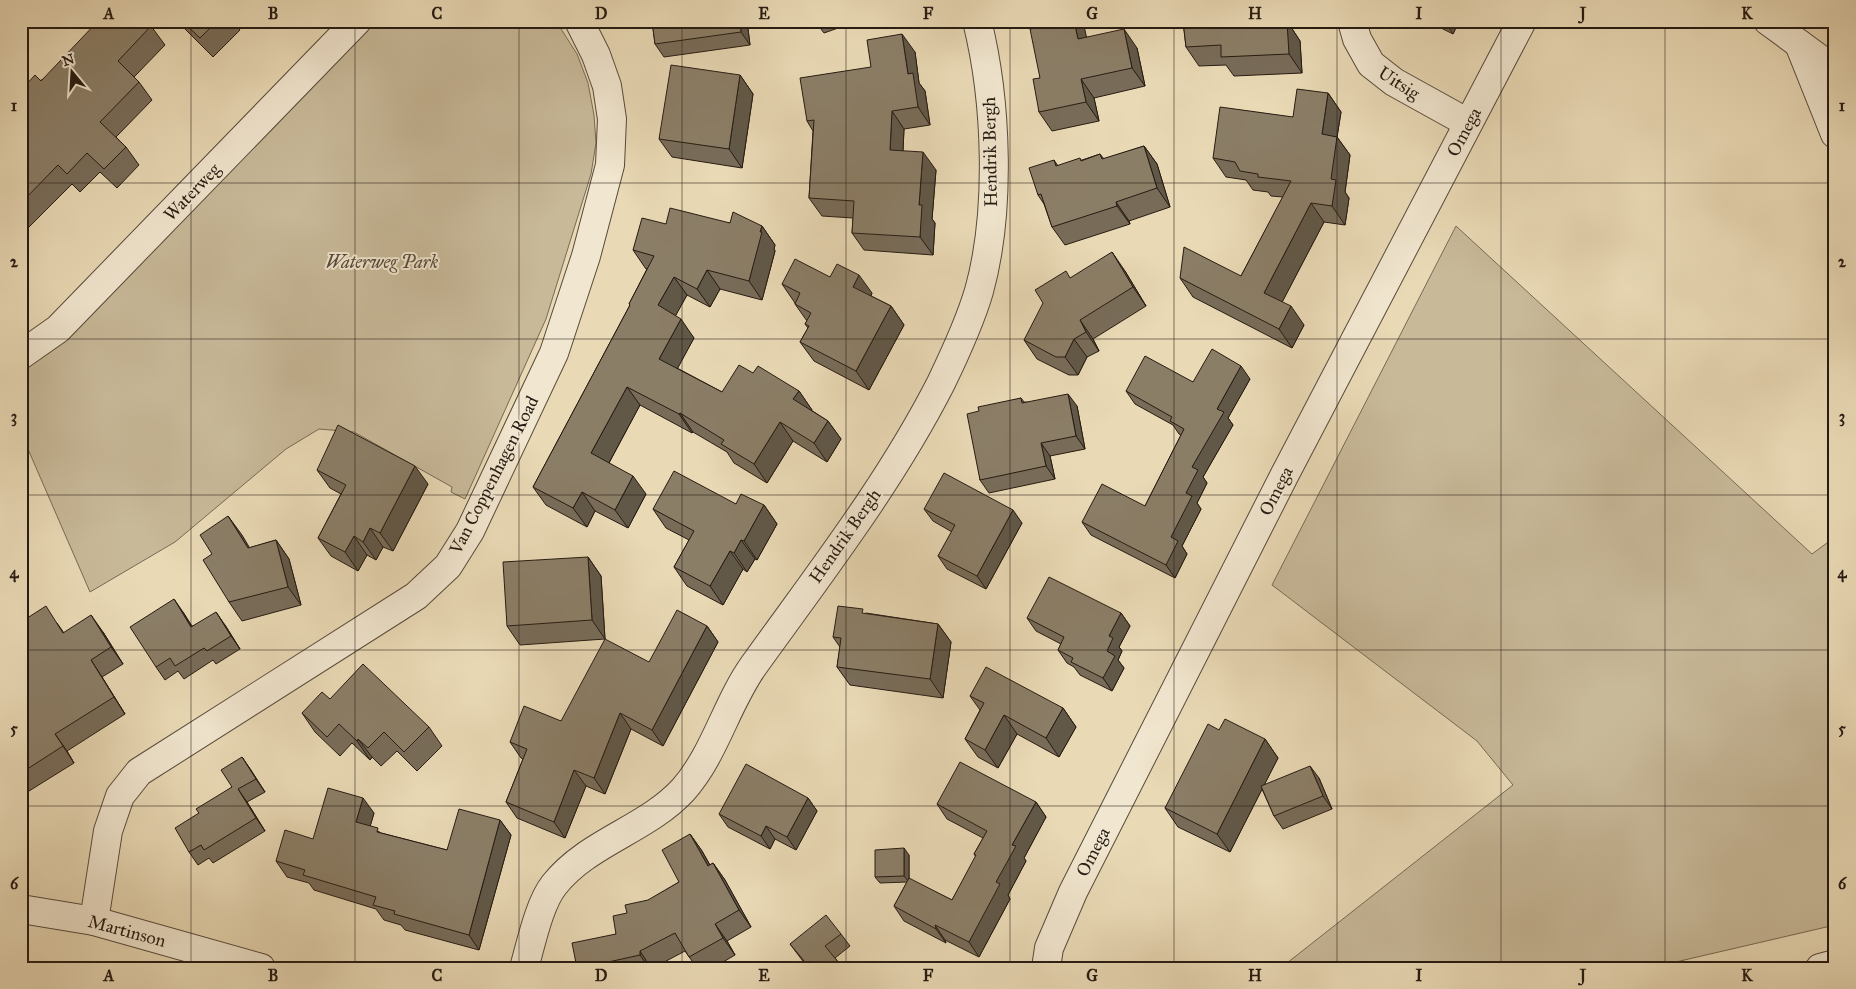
<svg xmlns="http://www.w3.org/2000/svg" width="1856" height="989" viewBox="0 0 1856 989" font-family="'IM FELL Great Primer',serif">
<rect width="100%" height="100%" fill="#e9d9b5"/>
<filter id="stains"><feTurbulence type="fractalNoise" baseFrequency=".004" numOctaves="4"/><feColorMatrix values="0 0 0 0 .2 0 0 0 0 .09 0 0 0 0 .02 0 0 0 .5 -.17"/></filter>
<radialGradient id="worn" r=".72"><stop offset=".6" stop-color="#630" stop-opacity="0"/><stop offset="1" stop-color="#630" stop-opacity=".3"/></radialGradient>
<g fill="#c8b999" stroke="#776a56">
<path d="M376,21h180l21,33 11,29 6,32 2,28 -5,31 -45,145 -81,180 -14,-7 1,-5 -98,-55 -35,-3 -33,20 -111,93 -85,50 -69,-159v-61l48,-37 22,-20z"/>
<path d="M1456,226l356,328 23,-17v388l-185,43h-367l4,-5 226,-178 -36,-44 -205,-156z"/>
</g>
<g fill="none" stroke-linecap="round" stroke-linejoin="round">
<g stroke="#574a3b" stroke-width="30">
<g id="minor">
<path d="M1352,21l5,18 14,25 23,18 74,41"/>
<path d="M1768,21l67,49"/>
<path d="M1799,44l36,90"/>
<path d="M21,355l37,-26 299,-308"/>
<path d="M21,909l73,12 167,47"/>
<path d="M94,921l14,-90 12,-35 19,-24 277,-176 32,-30 22,-35 84,-178 32,-97 24,-91 2,-46 -5,-33 -11,-31 -17,-34"/>
<path d="M524,968c7,-24 15,-64 30,-83 34,-43 92,-55 129,-95 32,-36 43,-86 71,-125 66,-92 136,-182 187,-282 14,-29 29,-61 38,-92 22,-79 18,-190 -2,-270"/>
<path d="M1046,968l3,-20 24,-56 211,-416 238,-455"/>
<path d="M1820,968l15,-4"/>
</g>
</g>
<use href="#minor" stroke="#f1e6cf" stroke-width="28"/>
</g>
<g fill="#786c59" stroke="#261b12">
<path d="M177,21h56l7,9 -27,27z"/>
<path d="M652,21h95l3,24 -86,12 -9,-13z"/>
<path d="M815,21h43l-34,12z"/>
<path d="M1183,21h106v3l11,17 2,32 -68,3 -8,-11 -27,1 -13,-19z"/>
<path d="M1427,21h32l-6,13z"/>
<path d="M1051,25l35,12 51,11 8,38 -51,12 5,23 -47,10 -13,-19 1,-34z"/>
<path d="M151,26l14,19 -31,32 5,5 13,18 -36,37 10,10 13,18 -22,23 -17,-16 -20,20 -8,-8 -51,51v-145z"/>
<path d="M915,52l4,31 6,8 5,34 -26,4 -1,22 33,19 -4,49 3,4 -2,32 -69,-5 -12,-17 1,-15 -31,-2 -13,-18 4,-67 -6,-10 64,-54z"/>
<path d="M740,75l13,19 -11,74 -70,-11 -13,-18z"/>
<path d="M1328,93l13,19 -4,25 13,18 -5,37 4,6 -4,27 -21,-3 -42,80 22,23 -12,23 -99,-51 -13,-19 61,-2 42,-79 -12,-1 -3,-4 -15,-2 -7,-10 -20,-3 -13,-19 80,-41z"/>
<path d="M1144,146l13,18 13,43 -41,14 1,3 -65,21 -13,-18 -8,-23 -6,-9 16,-35 4,6 24,-6 18,-6 4,5z"/>
<path d="M730,223l32,3 13,19 -1,4 1,2 -13,49 -42,-11 -10,18 -23,-12 -12,21 19,22 -17,30 45,24 31,-19 46,18 13,19h-1l17,11 13,18 -14,23 -34,-21 -26,42 -33,-20 -7,-11 -34,-20 -1,1 -52,-28 -31,58 37,31 -18,34 -33,-17 -8,16 -41,-22 -13,-18 97,-182 -1,-1 18,-35h-1l-13,-19 33,-26z"/>
<path d="M1125,271l21,35 -53,33 6,12 -12,6 -9,18h-9l-32,-16 -13,-19 47,-62z"/>
<path d="M830,277l42,16 -1,3 20,10 13,19 -35,65 -55,-29 -14,-19 8,-14 -3,-4 2,-3 -12,-17v-1l-13,-19z"/>
<path d="M1250,379l-22,39 5,7 -30,52 4,6 -10,20 4,6 -19,37 5,8 -12,24 -84,-43 -9,-13 63,-16 36,-71 -2,-1 -6,-9 -38,-21 -9,-13 67,-9z"/>
<path d="M1021,398l3,4 53,4 8,43 -35,7 5,23 -66,14 -9,-13 -1,-69z"/>
<path d="M317,470l111,14 -35,67 -10,-4 -7,13 -9,-5 -9,16 -27,-15 -13,-18 23,-44 -11,-6z"/>
<path d="M736,504l28,1 13,19 -20,36 -2,-1 -8,13 -4,-3 -20,36 -36,-19 -13,-19 15,-27 -23,-12 -13,-19z"/>
<path d="M924,509l98,14 -36,66 -39,-20 -9,-13 14,-24 -19,-11z"/>
<path d="M228,516l21,32 27,-8 13,19 12,46 -59,16 -13,-19z"/>
<path d="M588,557l13,19 4,63 -85,6 -13,-19z"/>
<path d="M183,612l9,14 33,-1 15,24 -24,15 -3,-4 -29,19 -6,-8 -13,9 -9,-13z"/>
<path d="M866,613l72,11 13,18 -8,56 -93,-13 -13,-18 3,-20 -7,-10z"/>
<path d="M1121,613l9,13 -11,21 3,4 -4,9 6,8 -12,23 -32,-16 -6,-8 -7,-4 -9,-13 3,-6 -25,-13 -9,-13z"/>
<path d="M21,622l36,1 7,10 39,-1 20,32 -21,13 23,37 -58,37 7,12 -53,33z"/>
<path d="M707,626l11,16 -55,104 -32,-17 -26,65 -19,-8 -21,52 -48,-20 -11,-16 17,-43 -2,-1 -11,-16 51,-21 88,-59z"/>
<path d="M970,696l93,12 13,19 -17,30 -42,-23 -19,34 -20,-11 -13,-18 15,-29z"/>
<path d="M330,699l99,28 13,19 -25,25 -20,-20 -16,15 -9,-9 -2,3 -18,-17 -12,13 -25,-24 -13,-19z"/>
<path d="M1219,730l46,9 13,19 -14,27 55,-7 13,31 -49,20 -9,-13 -12,-27 -32,63 -52,-25 -13,-19z"/>
<path d="M242,757l23,35 -18,10 18,29 -52,32 -4,-5 -11,7 -9,-13 10,-39 33,-26z"/>
<path d="M808,798l9,13 -21,39 -21,-11 -5,10 -42,-22 -9,-13z"/>
<path d="M1036,802l10,15 -22,41 2,3 -18,34 2,4 -31,58 -34,-17 1,3 -42,-22 -10,-15 13,-24 -27,1 -5,-6 34,-22v24l43,21 24,-43 -2,-3 9,-16 -36,-19 -10,-15z"/>
<path d="M374,813l-4,13 11,7 66,17 53,-30 11,15 -32,115 -74,-20 -4,-5 -17,-5 -8,-11 -62,-19 -5,-7 -22,-6 -11,-16 37,-22z"/>
<path d="M690,834l12,17 8,14 3,-2 12,17 26,47 -24,14 8,14 -22,13h-16l-12,-17 -32,17h-76l39,-34 11,-21 52,-31z"/>
<path d="M841,934l9,12 -15,12 8,10h-35l-18,-24z"/>
</g>
<g fill="#615848" stroke="#261b12">
<path d="M740,21h7l3,24 -9,-13z"/>
<path d="M1074,21h9l8,37 -13,-19z"/>
<path d="M1276,21h13v3l11,17 2,32 -13,-19z"/>
<path d="M1444,21h15l-6,13z"/>
<path d="M1124,29l13,19 8,38 -13,-18z"/>
<path d="M902,34l13,18 4,31 6,8 5,34 -12,-18 -10,-33z"/>
<path d="M740,75l13,19 -11,74 -13,-19z"/>
<path d="M1081,79l13,19 5,23 -13,-19z"/>
<path d="M1328,93l13,19 -4,25 13,18 -5,37 4,6 -4,27 -13,-19 -10,-72z"/>
<path d="M892,111l12,18 -2,39 -12,-18z"/>
<path d="M1144,146l13,18 13,43 -13,-19z"/>
<path d="M923,152l13,18 -4,49 3,4 -2,32 -13,-18 -1,-32z"/>
<path d="M1116,202l13,19 1,3 -13,-18z"/>
<path d="M1311,203l13,19 -47,90 -13,-19z"/>
<path d="M762,226l13,19 -1,4 1,2 -13,49 -13,-19z"/>
<path d="M1112,252l13,19 21,35 -13,-19z"/>
<path d="M707,270l13,19 -10,18 -13,-18z"/>
<path d="M859,275l13,18 -6,12 -13,-18z"/>
<path d="M674,277l13,18 -16,29 -13,-19z"/>
<path d="M891,306l13,19 -35,65 -13,-19z"/>
<path d="M1291,306l13,19 -12,23 -13,-19z"/>
<path d="M681,319l13,19 -21,39 -14,-18z"/>
<path d="M1080,320l13,19 6,12 -13,-19z"/>
<path d="M1074,339l13,18 -9,18 -13,-18z"/>
<path d="M1241,366l9,13 -22,39 5,7 -30,52 4,6 -10,20 4,6 -19,37 5,8 -12,24 -9,-13 5,-28 15,-44 6,-26 25,-58z"/>
<path d="M627,387l13,18 -36,67 -13,-19z"/>
<path d="M799,391l13,19 -5,8 -14,-19z"/>
<path d="M1068,394l9,12 8,43 -9,-13z"/>
<path d="M680,413l13,19 -1,1 -13,-19z"/>
<path d="M828,421l13,18 -14,23 -13,-19z"/>
<path d="M780,422l13,19 -26,42 -13,-19z"/>
<path d="M1041,443l9,13 5,23 -9,-13z"/>
<path d="M415,466l13,18 -35,67 -13,-18z"/>
<path d="M633,476l13,18 -18,34 -13,-18z"/>
<path d="M582,492l13,19 -8,16 -14,-19z"/>
<path d="M764,505l13,19 -20,36 -13,-19z"/>
<path d="M1013,510l9,13 -36,66 -9,-13z"/>
<path d="M228,516l14,19 19,32 -13,-19z"/>
<path d="M370,528l13,19 -7,13 -13,-18z"/>
<path d="M354,536l13,19 -9,16 -13,-19z"/>
<path d="M276,540l13,19 12,46 -13,-18z"/>
<path d="M741,540l14,19 -8,13 -13,-19z"/>
<path d="M730,551l13,18 -20,36 -13,-19z"/>
<path d="M588,557l13,19 4,63 -13,-19z"/>
<path d="M174,599l9,13 17,28 -9,-13z"/>
<path d="M216,612l9,13 15,24 -9,-13z"/>
<path d="M1121,613l9,13 -11,21 3,4 -4,9 6,8 -12,23 -9,-13 4,-27 2,-15z"/>
<path d="M91,615l12,17 20,32 -12,-17z"/>
<path d="M938,624l13,18 -8,56 -13,-19z"/>
<path d="M707,626l11,16 -55,104 -11,-16z"/>
<path d="M91,660l11,17 23,37 -11,-17z"/>
<path d="M1063,708l13,19 -17,30 -13,-19z"/>
<path d="M620,713l11,16 -26,65 -11,-16z"/>
<path d="M1004,715l13,19 -19,34 -13,-18z"/>
<path d="M55,734l12,17 7,12 -11,-17z"/>
<path d="M358,739l14,18 -2,3 -13,-19z"/>
<path d="M1265,739l13,19 -48,94 -13,-18z"/>
<path d="M242,757l9,13 14,22 -9,-13z"/>
<path d="M1310,766l9,12 13,31 -9,-13z"/>
<path d="M574,770l12,16 -21,52 -11,-16z"/>
<path d="M238,789l9,13 18,29 -9,-13z"/>
<path d="M363,798l11,15 -7,24 -11,-15z"/>
<path d="M808,798l9,13 -21,39 -9,-13z"/>
<path d="M1036,802l10,15 -22,41 2,3 -18,34 2,4 -31,58 -10,-15 27,-60 16,-37z"/>
<path d="M500,820l11,15 -32,115 -10,-15z"/>
<path d="M766,826l9,13 -5,10 -9,-13z"/>
<path d="M690,834l12,17 18,32 -12,-17z"/>
<path d="M904,848l5,7v27l-5,-6z"/>
<path d="M713,863l12,17 26,47 -12,-17z"/>
<path d="M715,924l12,17 8,14 -12,-17z"/>
<path d="M935,925l10,15 1,3 -10,-14z"/>
<path d="M640,951l11,17h-2l-9,-13z"/>
</g>
<g fill="#8b7e67" stroke="#261b12">
<path d="M98,21h49l4,5 -33,35 21,21 -39,40 26,25 -22,22 -17,-16 -20,21 -9,-9 -37,38v-113l14,-15 6,6z"/>
<path d="M182,21h35l-17,17z"/>
<path d="M652,21h88l1,11 -86,12z"/>
<path d="M1050,21h24l4,18 46,-10 8,39 -51,11 5,23 -47,10 -6,-33 7,-1 -10,-49 21,-4z"/>
<path d="M1183,21l104,1 2,32 -68,3v-12l-35,2z"/>
<path d="M902,34l6,40 5,-1 5,34 -26,4 -2,39 33,2 -4,53h3l-2,32 -68,-4 2,-32 -45,-3 5,-78 -7,1 -7,-43 71,-11 -4,-27z"/>
<path d="M671,65l69,10 -11,74 -70,-10z"/>
<path d="M1297,89l31,4 -6,41 15,3 -6,42 5,1 -4,26 -21,-3 -47,90 27,13 -12,23 -99,-51 4,-31 57,29 50,-95 -33,-4v-3l-18,-3 -5,-9 -22,-4 7,-51 73,10z"/>
<path d="M1144,146l13,42 -41,14 1,4 -65,21 -11,-33 -3,1 -9,-27 25,-8 2,6 24,-8 1,3 19,-7 2,5z"/>
<path d="M670,208l60,15 3,-11 29,14 -2,6h2l-13,49 -42,-11 -10,19 -23,-12 -16,28 23,14 -22,40 63,33 17,-27 14,8 5,-7 41,25 -6,8 35,22 -14,22 -34,-21 -26,42 -33,-20 3,-4 -44,-27 -1,1 -52,-27 -36,66 42,23 -18,34 -33,-18 -9,16 -40,-21 97,-182 -1,-1 25,-48 -21,-6 9,-32 24,6z"/>
<path d="M1112,252l21,35 -53,33 6,12 -12,7 -9,18h-9l-32,-17 19,-37 -8,-13 31,-19 4,7z"/>
<path d="M795,259l35,18 7,-13 22,11 -6,12 38,19 -35,65 -56,-29 9,-16 -4,-2 6,-11 -16,-9 5,-11 -18,-9z"/>
<path d="M1212,349l29,17 -24,43 7,3 -32,55 6,3 -12,23 6,3 -21,41 7,4 -12,24 -84,-43 20,-38 43,22 39,-77 -14,-8 2,-4 -46,-26 19,-35 48,26z"/>
<path d="M1068,394l8,42 -35,7 5,23 -66,14 -13,-66 12,-3 -1,-4 43,-9 1,5z"/>
<path d="M338,425l77,41 -35,67 -10,-5 -7,14 -9,-6 -9,16 -27,-14 28,-53 -29,-15z"/>
<path d="M674,471l62,33 5,-10 23,11 -20,36 -3,-1 -7,13 -4,-2 -20,35 -36,-19 20,-36 -41,-22z"/>
<path d="M944,473l69,37 -36,66 -39,-20 17,-31 -31,-16z"/>
<path d="M228,516l20,32 28,-8 12,47 -59,15 -26,-42 9,-6 -12,-19z"/>
<path d="M588,557l4,63 -85,6 -4,-64z"/>
<path d="M1049,577l72,36 -12,23 4,2 -6,13 8,5 -12,22 -32,-16 2,-4 -15,-8 6,-13 -37,-19z"/>
<path d="M174,599l17,28 25,-15 15,24 -24,15 -3,-3 -29,18 -5,-8 -14,9 -26,-40z"/>
<path d="M46,606l17,27 28,-18 20,32 -20,13 23,37 -59,37 8,12 -42,27v-151z"/>
<path d="M838,606l25,3 -1,4 76,11 -8,55 -93,-12 4,-29 -8,-1z"/>
<path d="M677,610l30,16 -55,104 -32,-17 -26,65 -20,-8 -20,52 -48,-20 21,-53 -17,-7 14,-36 37,15 44,-82 44,23z"/>
<path d="M363,664l66,63 -25,25 -20,-20 -16,16 -10,-9 -1,2 -18,-17 -12,13 -25,-24 20,-21 8,7z"/>
<path d="M986,667l77,41 -17,30 -42,-23 -19,35 -20,-11 19,-36 -14,-7z"/>
<path d="M1225,719l40,20 -48,95 -52,-26 43,-84 11,6z"/>
<path d="M242,757l14,22 -18,10 18,29 -52,32 -3,-5 -12,7 -14,-24 24,-15 -3,-4 36,-22 -11,-17z"/>
<path d="M960,762l76,40 -24,43 4,1 -20,36 4,2 -31,58 -34,-17 1,4 -42,-23 15,-28 43,22 24,-45 -2,-1 13,-23 -50,-27z"/>
<path d="M746,764l62,34 -21,39 -21,-11 -5,10 -42,-22z"/>
<path d="M1310,766l13,30 -49,20 -13,-30z"/>
<path d="M328,788l35,10 -7,24 22,6 -1,4 70,18 12,-41 41,11 -31,115 -75,-21 1,-3 -22,-6 3,-8 -73,-22 2,-5 -29,-9 9,-31 28,9z"/>
<path d="M690,834l18,32 5,-3 26,47 -24,14 8,14 -34,19 -14,-24 -35,18v4l-59,13h-4l-5,-25 44,-9 -3,-18 14,-3 -2,-8 23,-5 31,-18 -17,-32z"/>
<path d="M904,848v28l-29,1v-27z"/>
<path d="M826,915l15,19 -16,12 18,22h-33l-20,-24z"/>
</g>
<path fill="none" stroke="#261b12" stroke-width="1" stroke-opacity="0.55" d="M191,21v947M355,21v947M519,21v947M682,21v947M846,21v947M1010,21v947M1174,21v947M1337,21v947M1501,21v947M1665,21v947M21,183h1814M21,339h1814M21,495h1814M21,650h1814M21,806h1814"/>
<g text-anchor="middle" stroke-width="4" stroke-linejoin="round" paint-order="stroke">
<g font-size="18" fill="#261b12" stroke="#f1e6cf">
<text transform="translate(1399 83) rotate(33)" y="6">Uitsig</text>
<text transform="translate(1464 132) rotate(-62)" y="6">Omega</text>
<text transform="translate(990 152) rotate(-91)" y="6">Hendrik Bergh</text>
<text transform="translate(192 192) rotate(-46)" y="6">Waterweg</text>
<text transform="translate(494 475) rotate(-63)" y="6">Van Coppenhagen Road</text>
<text transform="translate(1276 491) rotate(-63)" y="6">Omega</text>
<text transform="translate(845 536) rotate(-55)" y="6">Hendrik Bergh</text>
<text transform="translate(1093 852) rotate(-63)" y="6">Omega</text>
<text transform="translate(127 931) rotate(15)" y="6">Martinson</text>
</g>
<g font-size="18" font-style="italic" fill="#574a3a" stroke="#f1e6cf">
<text x="382" y="268">Waterweg Park</text>
</g>
</g>
<rect width="1856" height="989" fill="none" stroke="#e9d9b5" stroke-width="55"/>
<g transform="translate(72 72) rotate(342)" stroke="#f1e6cf" stroke-width="4" paint-order="stroke">
<path d="M0-4L9 19L0 12L-9 19Z" fill="#261b12"/>
<text y="-8" font-size="14" font-weight="bold" text-anchor="middle" fill="#261b12">N</text>
</g>
<rect x="28" y="28" width="1800" height="934" fill="none" stroke="#261b12" stroke-width="2"/>
<g font-size="16" text-anchor="middle" font-weight="bold" fill="#261b12">
<text x="109" y="19">A</text>
<text x="273" y="19">B</text>
<text x="437" y="19">C</text>
<text x="601" y="19">D</text>
<text x="764" y="19">E</text>
<text x="928" y="19">F</text>
<text x="1092" y="19">G</text>
<text x="1255" y="19">H</text>
<text x="1419" y="19">I</text>
<text x="1583" y="19">J</text>
<text x="1747" y="19">K</text>
<text x="14" y="111">1</text>
<text x="1842" y="111">1</text>
<text x="14" y="267">2</text>
<text x="1842" y="267">2</text>
<text x="14" y="422">3</text>
<text x="1842" y="422">3</text>
<text x="14" y="578">4</text>
<text x="1842" y="578">4</text>
<text x="14" y="734">5</text>
<text x="1842" y="734">5</text>
<text x="14" y="889">6</text>
<text x="1842" y="889">6</text>
<text x="109" y="981">A</text>
<text x="273" y="981">B</text>
<text x="437" y="981">C</text>
<text x="601" y="981">D</text>
<text x="764" y="981">E</text>
<text x="928" y="981">F</text>
<text x="1092" y="981">G</text>
<text x="1255" y="981">H</text>
<text x="1419" y="981">I</text>
<text x="1583" y="981">J</text>
<text x="1747" y="981">K</text>
</g>
<rect width="100%" height="100%" filter="url(#stains)"/>
<rect width="100%" height="100%" fill="url(#worn)"/>
</svg>
